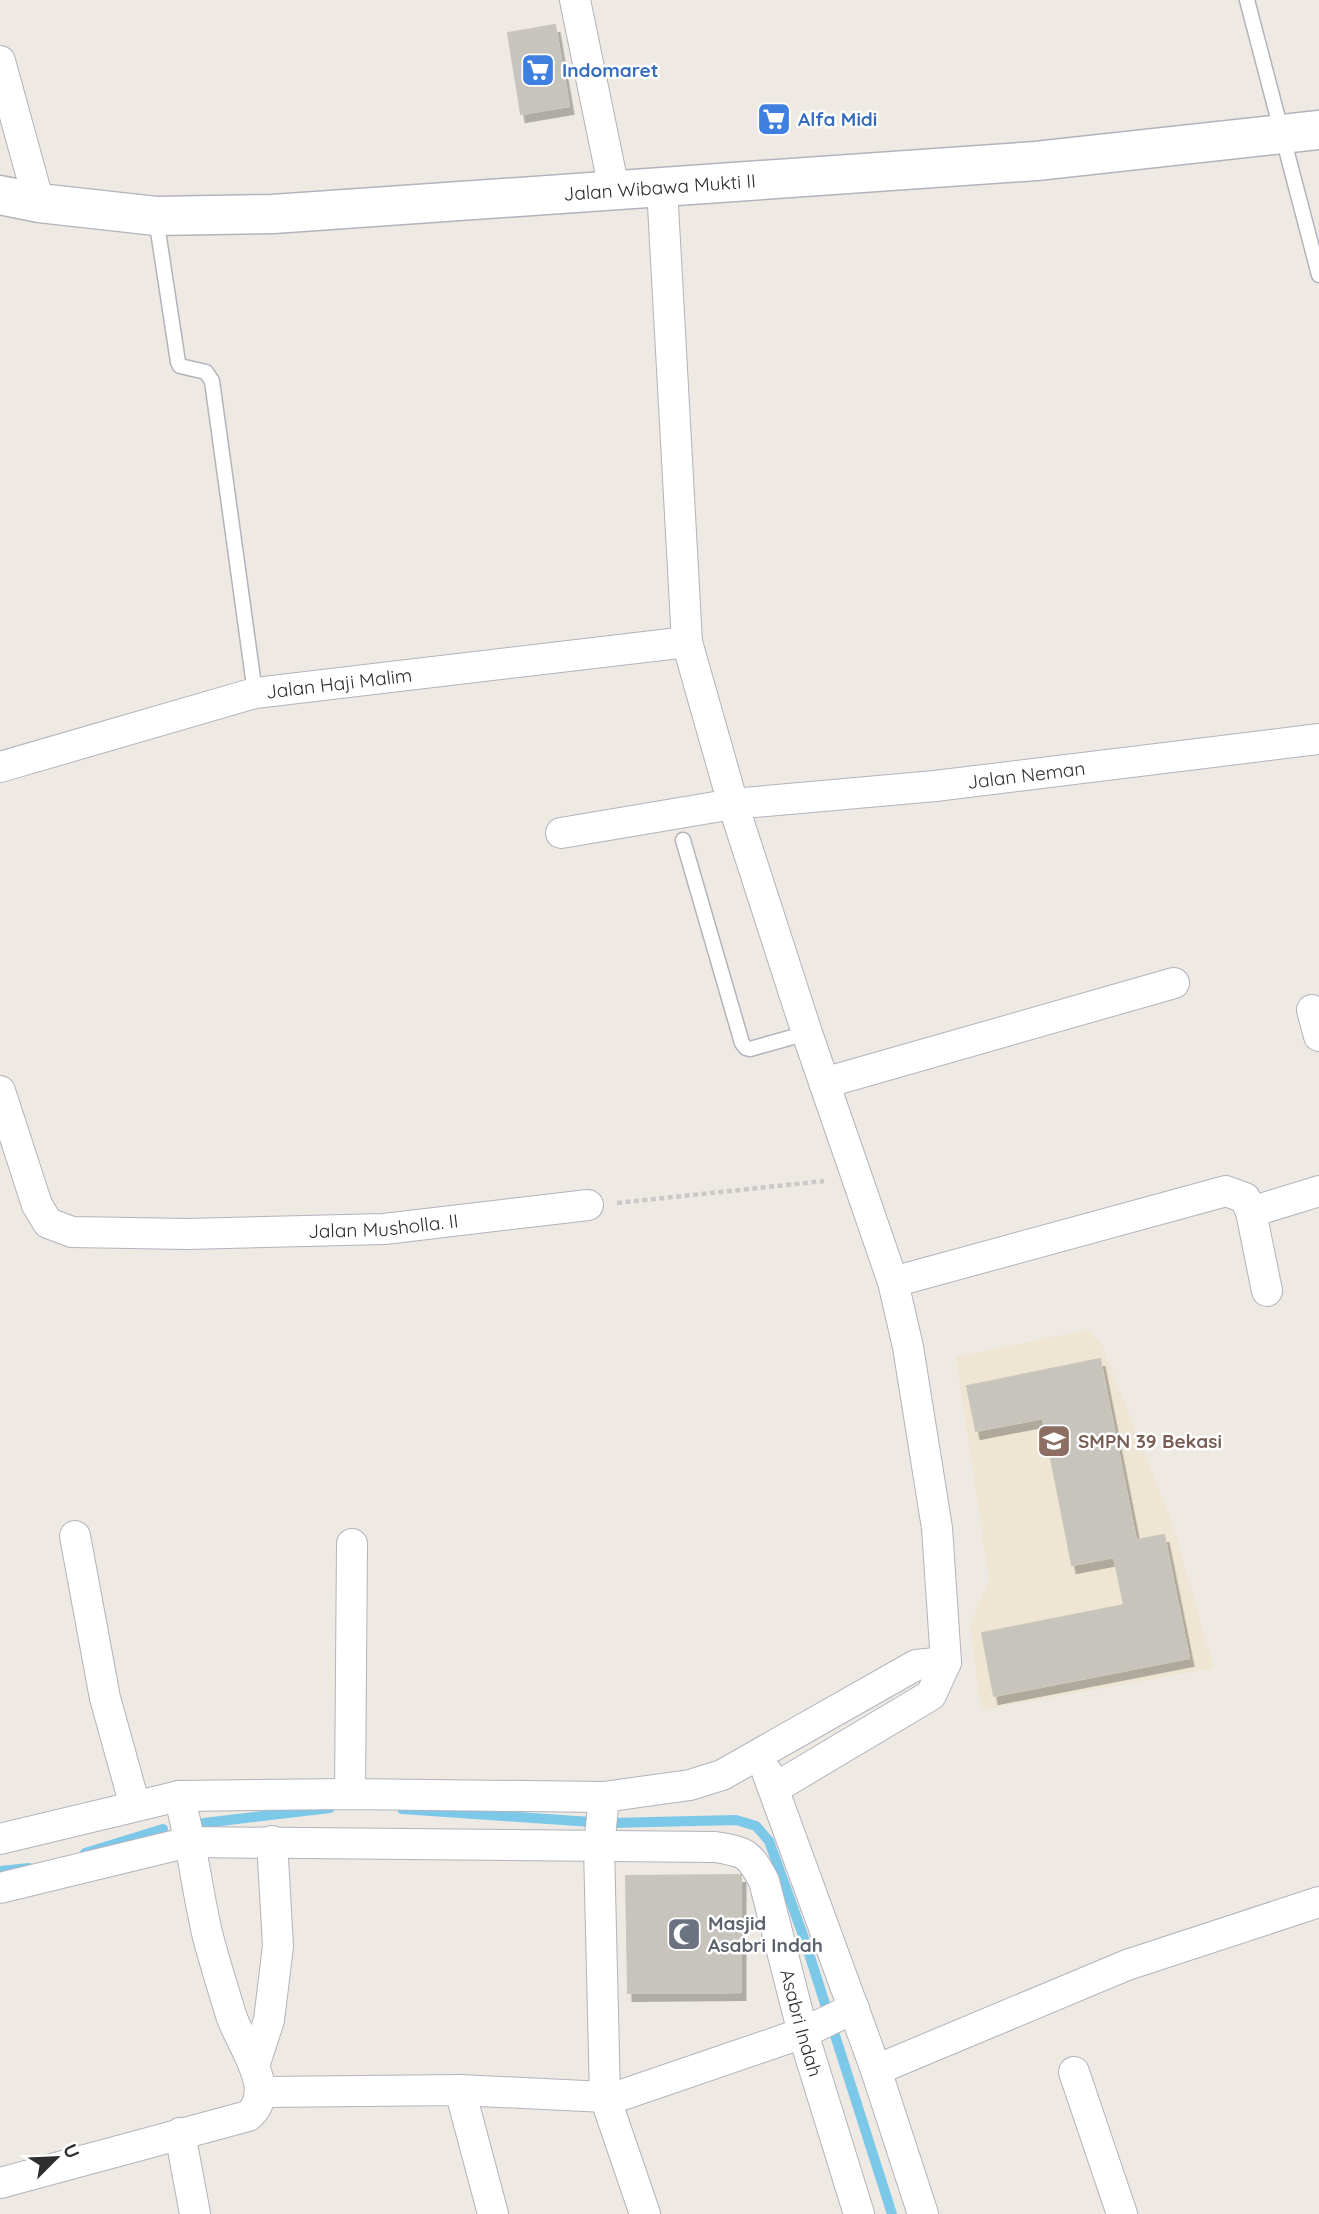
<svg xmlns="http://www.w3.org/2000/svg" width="1319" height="2214" viewBox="0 0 1319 2214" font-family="Quicksand,sans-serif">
<defs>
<filter id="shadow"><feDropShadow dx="4.5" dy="8" stdDeviation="0" flood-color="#0004"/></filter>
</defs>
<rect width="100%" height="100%" fill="#eee9e2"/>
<path fill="#eee6d3" d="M1086,1330l16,15 71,180 41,143 -233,42 -11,-85 19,-45 -33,-223z"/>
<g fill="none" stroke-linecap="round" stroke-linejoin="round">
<g stroke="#7cc8e9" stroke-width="10">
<path d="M402,1809l189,13"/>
<path d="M204,1823l126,-15"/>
<path d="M611,1823l125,-3 20,6 13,15 35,97 88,276"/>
<path d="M85,1853l78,-24"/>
<path d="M0,1871l29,-3"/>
</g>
</g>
<g fill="#c7c3bd" stroke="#cac5bb" stroke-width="2" filter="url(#shadow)">
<path d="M555,25l14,81 -48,8 -13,-81z"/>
<path d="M1100,1359l36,181 28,-5 25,123 -195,38 -12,-63 142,-28 -10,-48 -42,8 -29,-147 -67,13 -9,-45z"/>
<path d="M741,1875v117l-113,1 -2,-117z"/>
</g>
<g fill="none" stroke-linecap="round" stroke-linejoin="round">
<g stroke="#b2b3bd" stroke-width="17">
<g id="lane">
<path d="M1247,0l72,275"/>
<path d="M156,218l22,144 2,4 26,6 6,9 43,312"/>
<path d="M683,840l59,203 4,5 4,1 57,-16"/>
</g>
</g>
<g stroke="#b2b3bd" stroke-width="32">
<g id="street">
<path d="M575,0l39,189"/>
<path d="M0,61l39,142"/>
<path d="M662,187l25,455 46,162 74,229 86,249 15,65 29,181 9,134 -15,33 -156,93"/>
<path id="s1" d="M0,767l255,-74 432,-51"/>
<path id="s2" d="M561,833l172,-29 202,-18 384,-47"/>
<path d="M1312,1010l7,26"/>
<path d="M824,1083l350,-100"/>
<path id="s3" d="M0,1091l37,114 11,18 24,9 115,2 197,-5 204,-24"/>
<path d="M1251,1212l68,-21"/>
<path d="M893,1282l333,-91 19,7 6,14 16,79"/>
<path d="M75,1536l30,162 30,108"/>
<path d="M767,1772l109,298 47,144"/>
<path d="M350,1794l2,-250"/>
<path d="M604,1797l-5,50 6,250 40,117"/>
<path d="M0,1839l179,-43 171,-2 254,3 86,-12 32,-10 194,-110 30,-3"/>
<path id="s4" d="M0,1888l189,-46 526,5c31,5 34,6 49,34l39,152 56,181"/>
<path d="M254,2066l15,-46 9,-74 -6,-105"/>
<path d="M876,2070l251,-105 192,-63"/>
<path d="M1074,2072l48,142"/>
<path d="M460,2090l33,124"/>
<path d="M262,2092l198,-2 145,7 17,-2 181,-62 51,-25"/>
<path d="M180,2133l15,81"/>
<path d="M0,2183l248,-67c31,-25 -8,-72 -17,-101 -8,-26 -16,-52 -23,-78 -11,-46 -16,-95 -29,-141"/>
</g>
</g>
<g stroke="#b2b3bd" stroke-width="41">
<g id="secondary">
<path id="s5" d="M0,195l39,8 117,13 117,-2 763,-53 283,-31"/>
</g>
</g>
<path stroke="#c9c9c9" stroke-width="4.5" stroke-dasharray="5 3.5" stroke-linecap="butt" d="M617,1203l207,-22"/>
<use href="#lane" stroke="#fff" stroke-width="14"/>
<use href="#street" stroke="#fff" stroke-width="30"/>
<use href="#secondary" stroke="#fff" stroke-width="38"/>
</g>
<defs>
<g id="supermarket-square" transform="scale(1.75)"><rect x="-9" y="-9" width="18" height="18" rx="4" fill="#3f7fe0" stroke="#fff"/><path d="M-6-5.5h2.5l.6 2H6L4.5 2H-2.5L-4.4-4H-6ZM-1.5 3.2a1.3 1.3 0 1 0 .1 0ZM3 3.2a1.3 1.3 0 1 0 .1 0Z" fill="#fff"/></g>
<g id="school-square" transform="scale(1.75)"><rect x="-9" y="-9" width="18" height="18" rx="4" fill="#8d6e63" stroke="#fff"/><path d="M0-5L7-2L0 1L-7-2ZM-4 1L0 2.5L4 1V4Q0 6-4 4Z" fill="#fff"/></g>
<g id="mosque-square" transform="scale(1.75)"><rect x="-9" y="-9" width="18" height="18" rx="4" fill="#6b7280" stroke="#fff"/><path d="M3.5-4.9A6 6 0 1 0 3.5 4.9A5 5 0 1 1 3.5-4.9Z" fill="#fff"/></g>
</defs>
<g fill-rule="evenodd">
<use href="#supermarket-square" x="538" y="70"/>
<use href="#supermarket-square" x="774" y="119"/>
<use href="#school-square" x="1054" y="1441"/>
<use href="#mosque-square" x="684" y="1934"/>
</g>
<g text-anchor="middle" stroke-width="5" stroke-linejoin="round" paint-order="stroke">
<g font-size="19" font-weight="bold" fill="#366cbe" stroke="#fff" text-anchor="start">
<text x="562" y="77">Indomaret</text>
<text x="798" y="126">Alfa Midi</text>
</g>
<g font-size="19" fill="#2e2e2e" stroke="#fff">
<text dy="7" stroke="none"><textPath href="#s5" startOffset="662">Jalan Wibawa Mukti II</textPath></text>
<text dy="7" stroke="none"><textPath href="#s1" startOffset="350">Jalan Haji Malim</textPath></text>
<text dy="7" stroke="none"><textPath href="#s2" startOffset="469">Jalan Neman</textPath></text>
<text dy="7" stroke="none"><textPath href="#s3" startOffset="478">Jalan Musholla. II</textPath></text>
<text dy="7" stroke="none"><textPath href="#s4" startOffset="931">Asabri Indah</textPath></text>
</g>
<g font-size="19" font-weight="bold" fill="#785e54" stroke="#fff" text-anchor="start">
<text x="1078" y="1448">SMPN 39 Bekasi</text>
</g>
<g font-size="19" font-weight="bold" fill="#5b616d" stroke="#fff" text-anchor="start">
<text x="708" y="1930">Masjid<tspan x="708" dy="22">Asabri Indah</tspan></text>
</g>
</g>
<g transform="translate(56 2158) rotate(66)" stroke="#ffffff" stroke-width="5" paint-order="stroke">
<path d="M0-5L12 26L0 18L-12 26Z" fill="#2e2e2e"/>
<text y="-10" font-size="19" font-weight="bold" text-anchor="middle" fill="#2e2e2e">U</text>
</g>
</svg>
